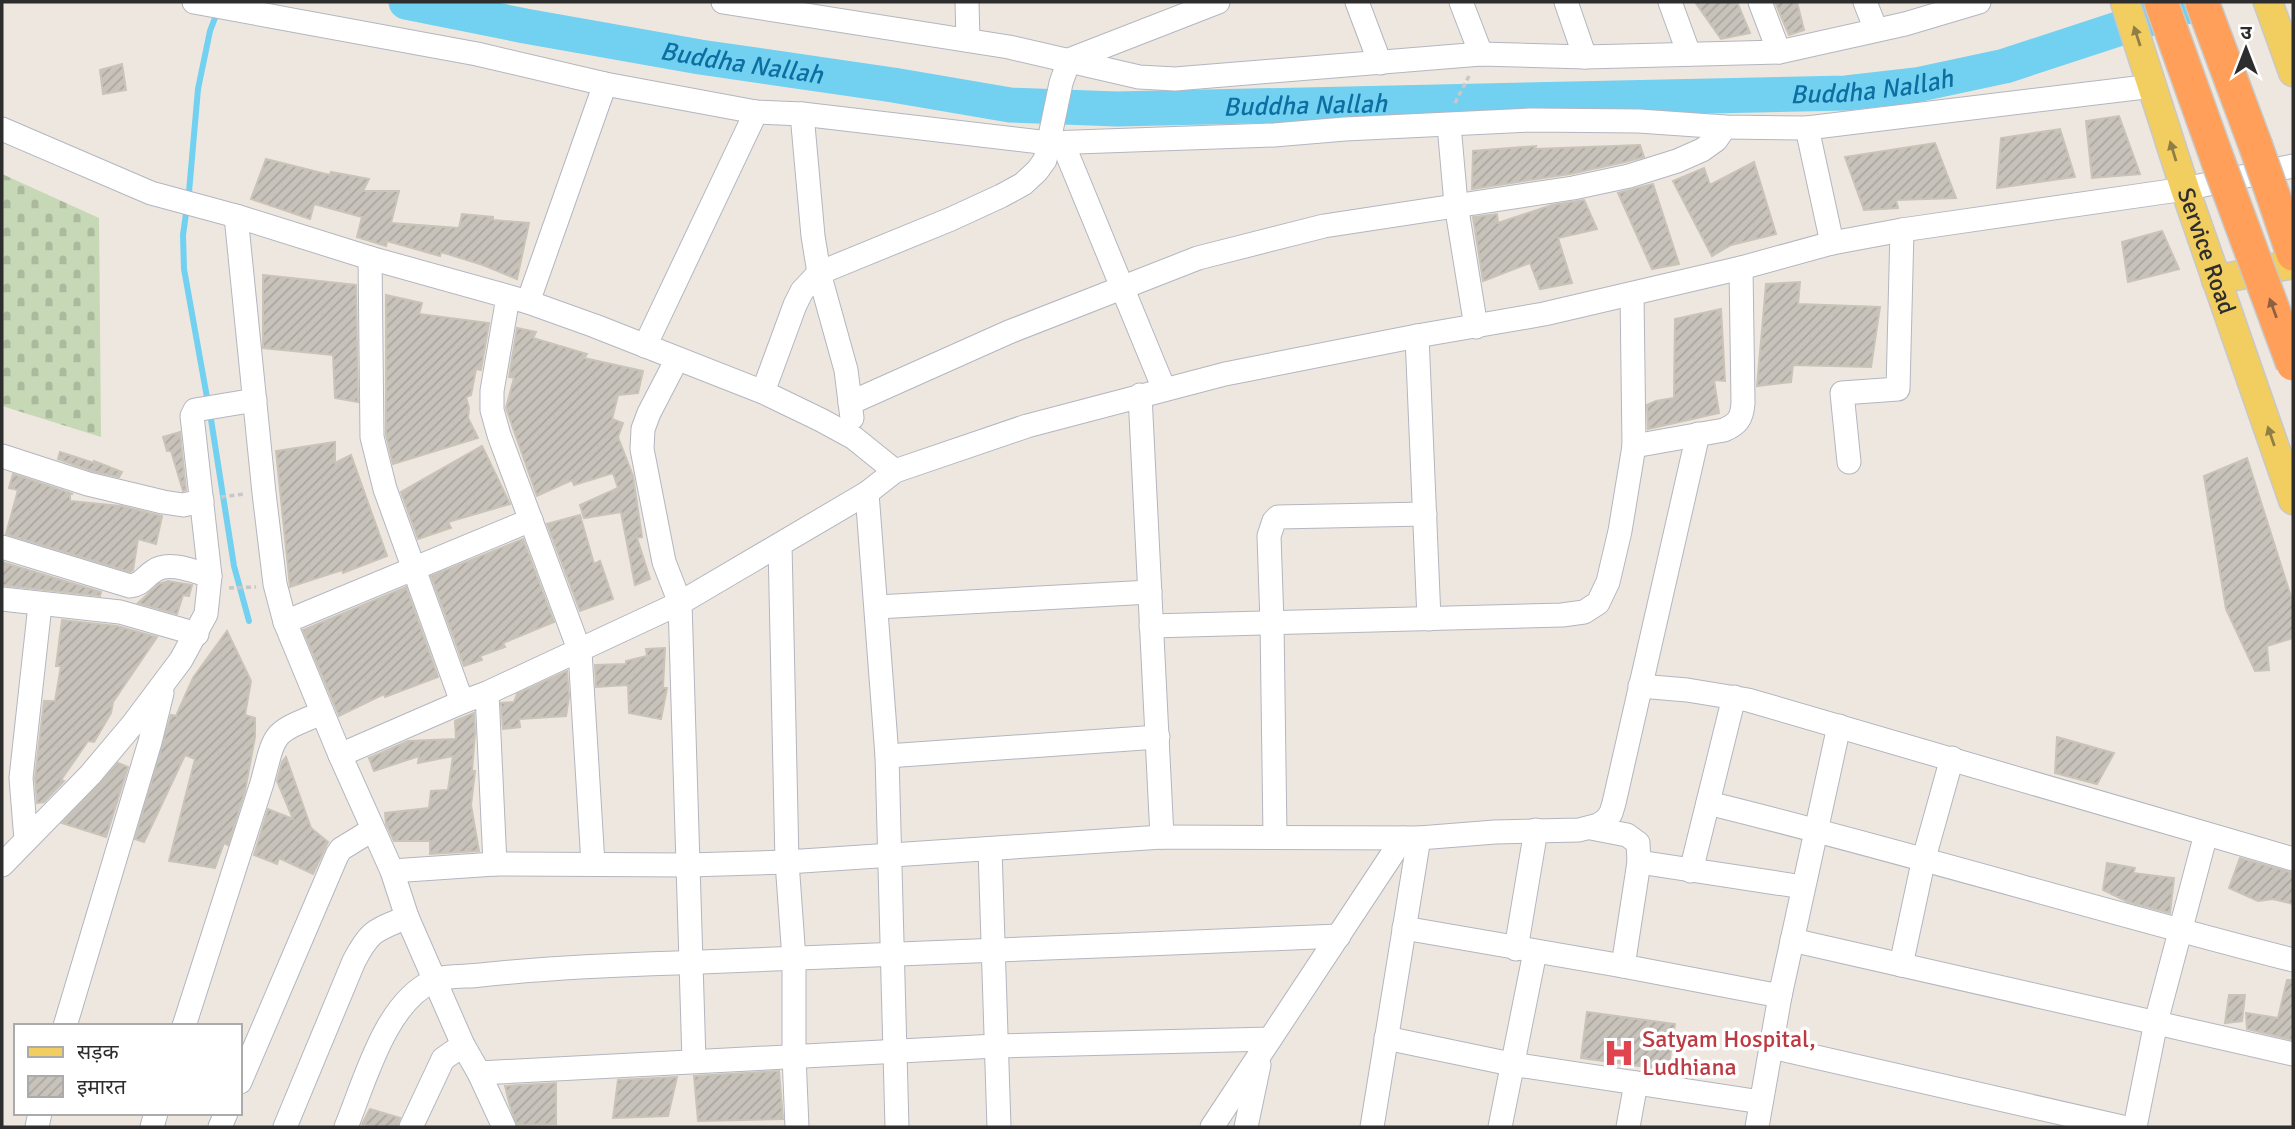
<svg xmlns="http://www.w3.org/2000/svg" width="2295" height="1129" viewBox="0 0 2295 1129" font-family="Signika,'Noto Sans Devanagari',sans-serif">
<defs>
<pattern id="cemetery-stones" width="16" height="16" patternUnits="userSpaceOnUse" patternTransform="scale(1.75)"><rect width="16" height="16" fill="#c7d8b6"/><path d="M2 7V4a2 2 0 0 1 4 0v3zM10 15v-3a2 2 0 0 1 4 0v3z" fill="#abba9d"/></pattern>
<pattern id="building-hatch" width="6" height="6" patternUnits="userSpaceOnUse" patternTransform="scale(1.75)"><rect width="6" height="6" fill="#c7c2ba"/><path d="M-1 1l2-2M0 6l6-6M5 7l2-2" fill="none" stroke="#aba7a0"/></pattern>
</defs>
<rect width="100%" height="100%" fill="#eee7df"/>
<path fill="url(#cemetery-stones)" d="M2,174l97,44 2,219 -99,-31z"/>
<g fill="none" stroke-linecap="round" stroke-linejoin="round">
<g stroke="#72d0f0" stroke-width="6">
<path d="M208,403l-24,-134 -1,-34 6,-43 9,-103 12,-58 8,-21"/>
<path d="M210,413l24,153 15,55"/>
</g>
<path stroke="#72d0f0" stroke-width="35" id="s1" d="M406,2l119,24 175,31 193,28 117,20 107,4 729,-16 70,-8 89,-19 195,-64"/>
</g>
<g fill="url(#building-hatch)" stroke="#cac3b8" stroke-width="2">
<path d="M1695,2h42l13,31 -29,6z"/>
<path d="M1775,2h22l7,28 -15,5z"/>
<path d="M122,64l4,26 -23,4 -3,-24z"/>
<path d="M2119,116l21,58 -48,4 -6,-57z"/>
<path d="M2060,129l15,48 -78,11 4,-50z"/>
<path d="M1935,143l21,55 -60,2 2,8 -34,2 -19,-53z"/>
<path d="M1640,145l4,12 -19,5 -55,12 -98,15 1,-38 63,-5 -1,3z"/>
<path d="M266,159l64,16 1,-3 38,7 -6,12h36l-8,32 68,5 3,-14 31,3v3l36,3 -12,56 -34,-14 -42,-13 -1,4 -53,-15 -1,5 -29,-9 5,-20 -48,-13 -4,15 -59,-20z"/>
<path d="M1754,162l22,72 -45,11 -19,11 -39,-75 31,-13 6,17z"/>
<path d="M1653,184l26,80 -27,5 -34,-76z"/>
<path d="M1584,200l13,29 -39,9 14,45 -32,6 -10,-26 -47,18 -10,-64 24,-3 1,9 54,-18z"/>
<path d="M2162,231l17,38 -51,13 -6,-40z"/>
<path d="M263,275l93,10 2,117 -23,-4 -2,-43 -70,-7z"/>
<path d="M1800,282l-2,22 82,3 -9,60 -78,-2 -2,17 -34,4 9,-102z"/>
<path d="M386,295l36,8 -3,11 70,9 -8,47 -5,-1 -5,26 -5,2 3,11 -1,10 10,20 -85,26 -7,-29z"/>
<path d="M1721,309l4,72 -11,-1 5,33 -71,16 -1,-24 9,-4 18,-3 1,-79z"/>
<path d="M517,328l19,4 -3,6 54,16 -3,4 59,13 -5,22 -20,2 -6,24 11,4 -5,14 15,39 9,61 -5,1 13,41 -15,6 -14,-73 -37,6 -4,-13 38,-17 -5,-15 -39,12 -2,-5 -35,16 -31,-88 8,-30 -5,-1z"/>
<path d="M180,432l6,58 -3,1 -12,-40h-4l-4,-14z"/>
<path d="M335,442v21l16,-8 36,101 -44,17 -1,-3 -52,17 -14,-136z"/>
<path d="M482,446l28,58 -62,18 3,6 -33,11 -17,-47z"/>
<path d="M60,452l34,11v-2l28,11 -3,5 -27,-6 -34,-12z"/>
<path d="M2247,458l46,145v35l-26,8 2,24 -14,1 -29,-62 -22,-133z"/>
<path d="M13,474l60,20h-3v7l51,5 41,10 -6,28 -18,-5 -5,31 -3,2 -124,-38 12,-44 -9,-2z"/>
<path d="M580,515l14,49 6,-3 13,38 -33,12 -33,-87z"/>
<path d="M523,539l31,83 -51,21 2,4 -25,9 2,4 -18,6 -33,-90z"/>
<path d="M2,562l99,30 -1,4 -98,-11z"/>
<path d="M168,581l24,4 -3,11 -6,-1 -6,19 -39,-11 21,-19z"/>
<path d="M406,587l32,90 -53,20 -1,-3 -45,22 -36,-86z"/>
<path d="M62,620l55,6 40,11 -44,65 -2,11 -17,29 -6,-1 -27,39 3,1 -20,21 -7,1 -2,-25 9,-77h11l6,-35h-5z"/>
<path d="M227,631l24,50 -6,34 10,3v19l-10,54 -17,54 -4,-2 -9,25 -46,-7 26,-102 -10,-4 -41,87 -9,-3 36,-124 5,1 17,-38z"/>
<path d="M665,648l-2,40h4l-6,31 -32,-6 -1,-28 -32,2 -1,-22 31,-1v-3l21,-5 -1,-7z"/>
<path d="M567,671l2,26 -3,19 -47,3 1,8 -17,2 -2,-26 13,-1 3,-8z"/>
<path d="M474,713l1,20 -3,38h3l-4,34 8,46 -49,3v-13h-36l-8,-17 -1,-11 44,-5 2,-17 17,-1 5,-34 -35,7 1,-7 -45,15 -5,-13 39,-17 48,-2 -1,-18z"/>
<path d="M2057,737l57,16 -17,31 -42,-11z"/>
<path d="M286,757l25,71 17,14 -15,32 -34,-16 -2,6 -23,-9 14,-46 25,10 -16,-38 5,-19z"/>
<path d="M118,763l10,4 -22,70 -44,-14z"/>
<path d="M2240,858l53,15v31l-20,-5 -15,2 -29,-13z"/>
<path d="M2107,863l28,5 -2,5 41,5 -4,35 -42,-11 -25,-12z"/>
<path d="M2287,980h6v60l-46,-11 -1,-16 32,5z"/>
<path d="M2229,995h16l-3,26 -17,2z"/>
<path d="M1587,1012l88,12 -7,46 -87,-12z"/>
<path d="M779,1071l4,48 -85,2 -4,-45z"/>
<path d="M677,1077l-9,39 -55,2 5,-38z"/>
<path d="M556,1083v41l-39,1 -7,-19 -5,-20z"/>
<path d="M370,1109l30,9 -3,9h-21l-14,-3z"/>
</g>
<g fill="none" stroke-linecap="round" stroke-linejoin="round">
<g stroke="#b3b6c0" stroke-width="25">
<g id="minor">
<path d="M194,2l283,52 128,30 151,28 46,2 247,29 225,-8 71,-6 185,-9 109,1 86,6 82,1 346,-42"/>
<path d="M723,2l286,45 130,30 36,2 306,-25 104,3 194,-5 126,-28 74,-22"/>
<path d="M967,2l1,38"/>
<path d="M1357,2l23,61"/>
<path d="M1461,2l20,52"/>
<path d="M1566,2l19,55"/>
<path d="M1670,2l19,52"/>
<path d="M1760,2l19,50"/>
<path d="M1865,2l11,28"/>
<path d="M802,114l11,122 6,37 27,97 6,48"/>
<path d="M1449,125l7,79 20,123"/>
<path d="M1807,128l25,115"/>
<path d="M2,129l149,64 85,23 134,42 158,44 67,24 168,66 58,28 33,18 41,33"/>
<path d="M1063,144l101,245"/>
<path d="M236,216l28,277 11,91 10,38 55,133 52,116 15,46 56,128 16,28 25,54"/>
<path d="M370,258l2,179 13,52 77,213"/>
<path d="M508,297l-16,94v19l7,25 81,217 13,212"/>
<path d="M528,302l77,-218"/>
<path d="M1417,336l12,283"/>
<path d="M645,346l111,-234"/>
<path d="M677,359l-28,54 -6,16 -1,20 22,113 16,41 14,458"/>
<path d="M763,392l32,-87 7,-14 17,-18 132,-54 50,-23 22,-12 14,-13 8,-11 16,-77 8,-23 149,-58"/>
<path d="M1140,395l22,442"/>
<path d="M850,403l159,-71 189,-74 126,-32 249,-38 56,-12 48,-15 25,-11 14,-10 9,-13"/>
<path d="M1634,446l90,-16c14,-6 18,-12 19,-27l-2,-135"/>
<path d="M2,456l86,28 75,18 20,3 19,-4"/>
<path d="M1849,462l-7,-69 56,-4 4,-159"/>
<path d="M867,493l20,263 10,371"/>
<path d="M780,545l7,317 7,97v97l3,71"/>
<path d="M2,547l128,39c13,-2 14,-9 24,-15 15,-11 41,1 56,5"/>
<path d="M2,599l118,13 77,22"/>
<path d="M877,607l273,-15"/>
<path d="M285,622l246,-102"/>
<path d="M1151,626l411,-11 22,-3 14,-9 10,-21 12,-51 14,-85 -2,-152"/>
<path d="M1640,686l47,4 61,10 545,159"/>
<path d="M487,693l8,171"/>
<path d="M340,755l122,-53 25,-9 193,-90 187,-110 28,-22 132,-45 198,-52 192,-38 127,-22 197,-46 91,-25 70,-13 283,-41 108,-23"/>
<path d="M887,756l271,-19"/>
<path d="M1708,803c196,48 389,107 585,157"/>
<path d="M1591,828l36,7 11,8 1,19 -16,104 157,30"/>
<path d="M1275,836l-3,-213 -3,-87 5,-15 4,-4 147,-3"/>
<path d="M26,840l-5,-62 19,-173"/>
<path d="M990,849l9,278"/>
<path d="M1639,862l164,25"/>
<path d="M2,865l88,-90 43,-51 48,-64 25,-46 4,-38 -18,-160 3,-6 60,-10"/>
<path d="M392,871l103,-7 194,1 98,-3 375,-25 257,1 76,-6 84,-2 19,-5 8,-5 5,-7 3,-10 84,-369"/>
<path d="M1691,871l43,-174"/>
<path d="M1404,928l219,38"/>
<path d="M1792,940l501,114"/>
<path d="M1516,949l20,-119"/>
<path d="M1901,965l23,-107 28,-100"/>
<path d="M65,1026l85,-284 12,-49"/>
<path d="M184,1026l78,-243c14,-53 9,-49 60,-70"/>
<path d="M1386,1038l125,26 250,38"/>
<path d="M1772,1047l350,80"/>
<path d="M479,1073l517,-27 274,-7"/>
<path d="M240,1082l97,-227 4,-6 31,-19"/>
<path d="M37,1127l3,-14"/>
<path d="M152,1127l4,-14"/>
<path d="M220,1127l6,-14"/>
<path d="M285,1127l69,-166c17,-32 21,-30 53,-44"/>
<path d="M346,1127c19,-46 39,-124 87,-146 13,-6 33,-4 48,-6 65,-7 130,-10 195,-12 221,-8 442,-18 663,-27"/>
<path d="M411,1127l32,-68 20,-14"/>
<path d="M1212,1127l191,-289"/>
<path d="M1246,1127l13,-62"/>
<path d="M1372,1127l47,-289"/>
<path d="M1500,1127l35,-175"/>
<path d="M1628,1127l8,-44"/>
<path d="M1757,1127l23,-131 59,-270"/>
<path d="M2135,1127l21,-105 50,-188"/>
</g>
</g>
<g stroke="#c8c8c8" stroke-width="31">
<g id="major">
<path id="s2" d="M2125,2l60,187 108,311"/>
<path d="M2268,2l25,70"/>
<path d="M2216,280l77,-16"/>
</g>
</g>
<g stroke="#c8c8c8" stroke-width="36">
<g id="highway">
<path d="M2161,2l57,159"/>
<path d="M2202,2l53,142"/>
<path d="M2273,195l20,59"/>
</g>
</g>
<g stroke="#c8c8c8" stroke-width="3.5" stroke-dasharray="5 3.5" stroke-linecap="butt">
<path d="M1455,103l14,-27"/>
<path d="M221,497l23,-3"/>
<path d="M229,588l27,-1"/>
</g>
<use href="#minor" stroke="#fff" stroke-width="23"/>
<use href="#major" stroke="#f2ce60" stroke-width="28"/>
<use href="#highway" stroke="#ff9f59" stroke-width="33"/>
<g stroke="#c8c8c8" stroke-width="36" stroke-linecap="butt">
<g id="highway-bridge">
<path d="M2255,144l18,51"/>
<path d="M2218,161l75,203"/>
</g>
</g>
<use href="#highway-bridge" stroke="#ff9f59" stroke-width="33"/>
</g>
<defs><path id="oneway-solid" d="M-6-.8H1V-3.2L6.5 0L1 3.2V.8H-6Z" transform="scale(1.75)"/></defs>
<g fill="#907e46">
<use href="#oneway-solid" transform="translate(2137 36) rotate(-108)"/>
<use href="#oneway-solid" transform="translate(2173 151) rotate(-107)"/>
<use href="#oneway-solid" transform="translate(2271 436) rotate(-109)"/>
</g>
<use fill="#8c6041" href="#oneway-solid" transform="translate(2273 308) rotate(-110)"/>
<defs>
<g id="hospital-bare" transform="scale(2.415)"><path d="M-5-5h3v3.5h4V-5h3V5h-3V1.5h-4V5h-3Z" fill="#e0444e" stroke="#fff" stroke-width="2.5" paint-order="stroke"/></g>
</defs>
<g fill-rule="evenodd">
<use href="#hospital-bare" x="1619" y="1053"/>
</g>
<g text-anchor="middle" stroke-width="7" stroke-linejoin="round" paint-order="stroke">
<g font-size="24" fill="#2d2d2d" stroke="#fff">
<text dy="8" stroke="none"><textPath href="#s2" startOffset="262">Service Road</textPath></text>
</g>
<g font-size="24" fill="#be3a42" stroke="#fff" text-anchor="start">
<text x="1642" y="1047">Satyam Hospital,<tspan x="1642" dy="28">Ludhiana</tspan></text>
</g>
<g font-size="26" font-style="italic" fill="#0d6fa1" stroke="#fff">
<text dy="9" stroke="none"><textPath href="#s1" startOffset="341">Buddha Nallah</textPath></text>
<text dy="9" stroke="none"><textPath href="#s1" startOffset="1475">Buddha Nallah</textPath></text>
<text dy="9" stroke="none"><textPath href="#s1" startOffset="908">Buddha Nallah</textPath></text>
</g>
</g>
<rect width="2295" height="1129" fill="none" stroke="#2d2d2d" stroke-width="7"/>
<rect x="14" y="1024" width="228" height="91" fill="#ffffff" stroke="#ababab" stroke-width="2"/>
<rect x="28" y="1047" width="35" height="10" fill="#f2ce60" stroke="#ababab" stroke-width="2"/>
<text x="77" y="1059" font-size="21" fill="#2d2d2d">सड़क</text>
<rect x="28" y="1076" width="35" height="21" fill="url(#building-hatch)" stroke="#ababab" stroke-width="2"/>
<text x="77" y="1094" font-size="21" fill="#2d2d2d">इमारत</text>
<g transform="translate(2246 49)" stroke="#ffffff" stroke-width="5" paint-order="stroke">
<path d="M0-5L12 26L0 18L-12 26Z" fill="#2d2d2d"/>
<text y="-10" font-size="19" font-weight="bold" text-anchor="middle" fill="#2d2d2d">उ</text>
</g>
</svg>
